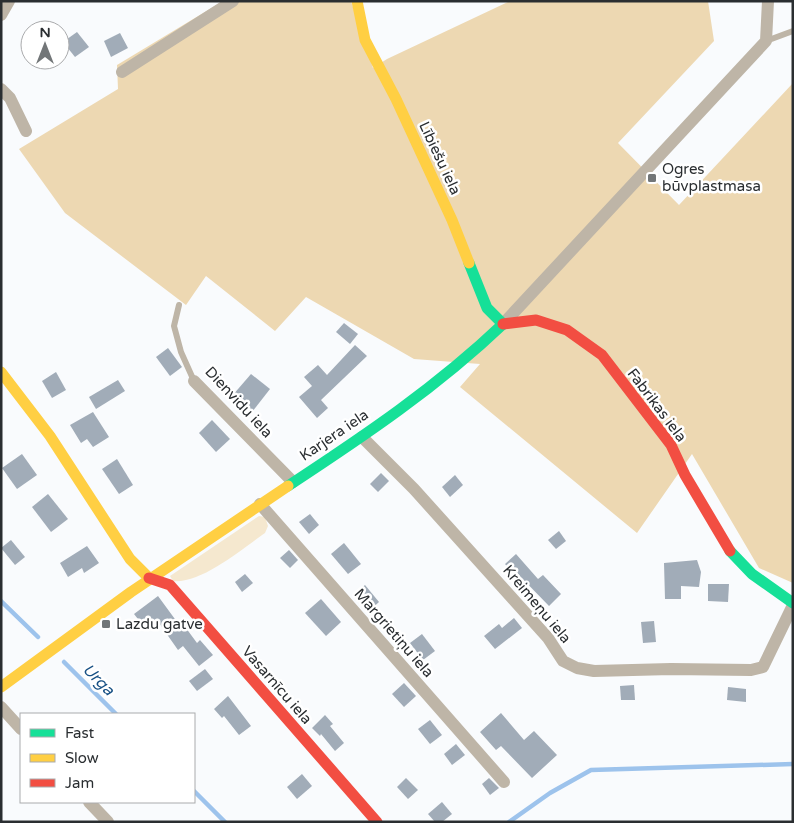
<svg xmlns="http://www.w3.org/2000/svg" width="794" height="823" viewBox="0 0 794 823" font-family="'Varela Round',sans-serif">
<rect width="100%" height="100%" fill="#f9fbfd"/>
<path fill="#f5e8cf" d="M259,516l6,1 3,9 -3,7c-23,16 -64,51 -92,48l-3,-5z"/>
<path fill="#edd8b2" d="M223,1h128l22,67 14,-9 123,-58h198l6,40 -96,102 61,62 114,-122v500l-34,-15 -67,-114 -55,79 -177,-146 20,-23 -66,-5 -108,-62 -31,34 -69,-55 -20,29 -121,-92 -46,-64 99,-60 -1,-24z"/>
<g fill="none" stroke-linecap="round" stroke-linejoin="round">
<g stroke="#9dc3ec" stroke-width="4.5">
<path d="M1,601l37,36"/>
<path d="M64,662l52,52"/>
<path d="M194,791l31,31"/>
<path d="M509,822l41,-29 41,-23 202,-6"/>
</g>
</g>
<g fill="#a1acb8">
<path d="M77,32l12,15 -14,10 -12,-15z"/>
<path d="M120,33l8,15 -17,9 -7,-16z"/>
<path d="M344,323l14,11 -8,10 -14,-12z"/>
<path d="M355,345l12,11 -46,44 7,8 -11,10 -18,-21 13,-11 -8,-9 14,-12 9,10z"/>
<path d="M168,348l14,19 -12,9 -14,-19z"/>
<path d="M56,372l10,18 -14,8 -10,-17z"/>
<path d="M251,374l19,15 -18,23 -20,-16z"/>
<path d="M118,380l7,11 -29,18 -7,-12z"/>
<path d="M93,412l16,25 -16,10 -6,-8 -6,4 -11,-18z"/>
<path d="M212,420l18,19 -14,13 -17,-19z"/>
<path d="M22,454l15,21 -20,14 -15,-21z"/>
<path d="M117,459l16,26 -14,9 -17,-25z"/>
<path d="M381,473l8,8 -11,11 -8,-8z"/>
<path d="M455,475l8,10 -13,12 -8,-10z"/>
<path d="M48,494l20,25 -17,13 -19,-25z"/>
<path d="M310,514l9,11 -10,9 -10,-12z"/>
<path d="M559,531l7,10 -10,8 -8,-9z"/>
<path d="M11,540l14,17 -10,8 -14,-17z"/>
<path d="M344,543l17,21 -13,10 -17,-20z"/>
<path d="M87,546l12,17 -15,10 -2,-5 -14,9 -8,-14z"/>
<path d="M289,550l9,10 -8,8 -10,-10z"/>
<path d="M516,554l22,25 5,-4 18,19 -12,12 -34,-35 -2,2 -8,-9z"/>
<path d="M697,560l4,12 -2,15 -18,-1v13h-16l-1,-36z"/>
<path d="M245,574l8,9 -11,9 -7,-10z"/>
<path d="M708,584h21l-1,18 -20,-1z"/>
<path d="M365,585l14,17 -9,8 -14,-17z"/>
<path d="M158,596l22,30 3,-2 14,19 3,-3 13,15 -14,11 -16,-20 -5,4 -19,-27 -2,2 -3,-4 -9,7 -11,-14z"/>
<path d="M321,599l20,23 -15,14 -21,-23z"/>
<path d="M514,618l8,10 -27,21 -11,-13 15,-12 3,4z"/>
<path d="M654,621l2,21 -13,1 -2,-21z"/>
<path d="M422,634l13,17 -12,9 -13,-17z"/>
<path d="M205,669l8,10 -16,12 -8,-10z"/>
<path d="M404,683l12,13 -12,11 -12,-13z"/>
<path d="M634,685l1,15h-14l-1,-14z"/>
<path d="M728,687l18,2v13l-19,-2z"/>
<path d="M228,696l23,30 -12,9 -15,-19 -2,2 -8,-9z"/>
<path d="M501,713l23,27 10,-9 23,24 -25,23 -31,-32 -5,4 -16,-18z"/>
<path d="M325,715l8,9 -3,2 14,17 -9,8 -14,-17 -1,2 -8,-8z"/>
<path d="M430,720l12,15 -12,9 -12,-15z"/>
<path d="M456,744l9,11 -13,10 -8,-11z"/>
<path d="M302,774l10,12 -15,13 -10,-12z"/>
<path d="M406,778l12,12 -10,9 -11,-12z"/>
<path d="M489,778l10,10 -9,7 -8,-11z"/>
<path d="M442,802l10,12 -10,8h-7l-7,-8z"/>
</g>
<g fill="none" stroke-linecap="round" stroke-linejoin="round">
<g stroke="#beb5a7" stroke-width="6">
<path d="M766,41l27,-10"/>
<path d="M179,305l-5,21 7,26 13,29"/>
</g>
<g stroke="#beb5a7" stroke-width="12">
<path d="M1,15l8,-14"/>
<path d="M122,72l111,-71"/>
<path d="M1,89l9,9 16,33"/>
<path d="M503,324l263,-283 2,-40"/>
<path d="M194,381l99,101"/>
<path d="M362,437l52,52 134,149 15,23 14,7 17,3 77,-2 80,1 12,-3 30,-62"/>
<path d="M260,504l244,278"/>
<path d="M1,707l20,22"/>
<path d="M89,802l19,20"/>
</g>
<g stroke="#16e098" stroke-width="11">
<path d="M469,263l18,45 16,16"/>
<path d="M288,486c76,-50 149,-99 215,-162"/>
<path d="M730,551l22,23 41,29"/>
</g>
<g stroke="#ffcf43" stroke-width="11">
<path d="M357,1l8,39 31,59 56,121 17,43"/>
<path d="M1,372l49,64 80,123 19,19"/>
<path d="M1,687l130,-95 157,-106"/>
</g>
<g stroke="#f24e42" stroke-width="11">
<path d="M503,324l33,-4 31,10 35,25 69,90 14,30 45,76"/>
<path d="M149,578l21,7 207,237"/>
</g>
</g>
<g fill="#727678" stroke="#fff" stroke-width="2">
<rect x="647" y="173" width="10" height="10" rx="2.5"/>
<rect x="101" y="619" width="10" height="10" rx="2.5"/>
</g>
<g text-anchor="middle" stroke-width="5" stroke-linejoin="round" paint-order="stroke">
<g font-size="15" fill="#2a2e31" stroke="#fff">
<text transform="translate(440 158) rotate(65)" y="5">Lībiešu iela</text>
<text transform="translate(239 402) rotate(47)" y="5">Dienvidu iela</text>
<text transform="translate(657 405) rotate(53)" y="5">Fabrikas iela</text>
<text transform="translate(334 435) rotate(-34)" y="5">Karjera iela</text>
<text transform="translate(537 604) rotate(50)" y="5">Kreimeņu iela</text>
<text transform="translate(394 633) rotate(49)" y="5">Margrietiņu iela</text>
<text transform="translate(277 685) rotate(49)" y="5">Vasarnīcu iela</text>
</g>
<g font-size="15" fill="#2a2e31" stroke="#fff" text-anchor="start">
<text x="662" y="174">Ogres<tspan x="662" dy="17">būvplastmasa</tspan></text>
<text x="116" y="629">Lazdu gatve</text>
</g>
<g font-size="16" font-style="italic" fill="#175084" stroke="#fff">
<text transform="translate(99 679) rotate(45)" y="6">Urga</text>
</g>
</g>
<rect width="794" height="823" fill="none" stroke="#2a2e31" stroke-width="5"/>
<rect x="20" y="713" width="175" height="90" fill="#ffffff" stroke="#aaabad"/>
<rect x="30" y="729" width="25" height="8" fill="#16e098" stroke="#aaabad"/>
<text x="65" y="738" font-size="15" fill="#2a2e31">Fast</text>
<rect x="30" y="754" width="25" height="8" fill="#ffcf43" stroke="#aaabad"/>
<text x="65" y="763" font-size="15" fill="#2a2e31">Slow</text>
<rect x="30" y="779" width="25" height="8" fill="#f24e42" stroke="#aaabad"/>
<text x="65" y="788" font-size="15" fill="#2a2e31">Jam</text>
<g transform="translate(45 45)"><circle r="24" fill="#ffffff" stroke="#aaabad"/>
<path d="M0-4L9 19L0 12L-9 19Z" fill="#727678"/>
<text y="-8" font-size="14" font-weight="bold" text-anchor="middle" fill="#2a2e31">N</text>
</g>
</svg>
